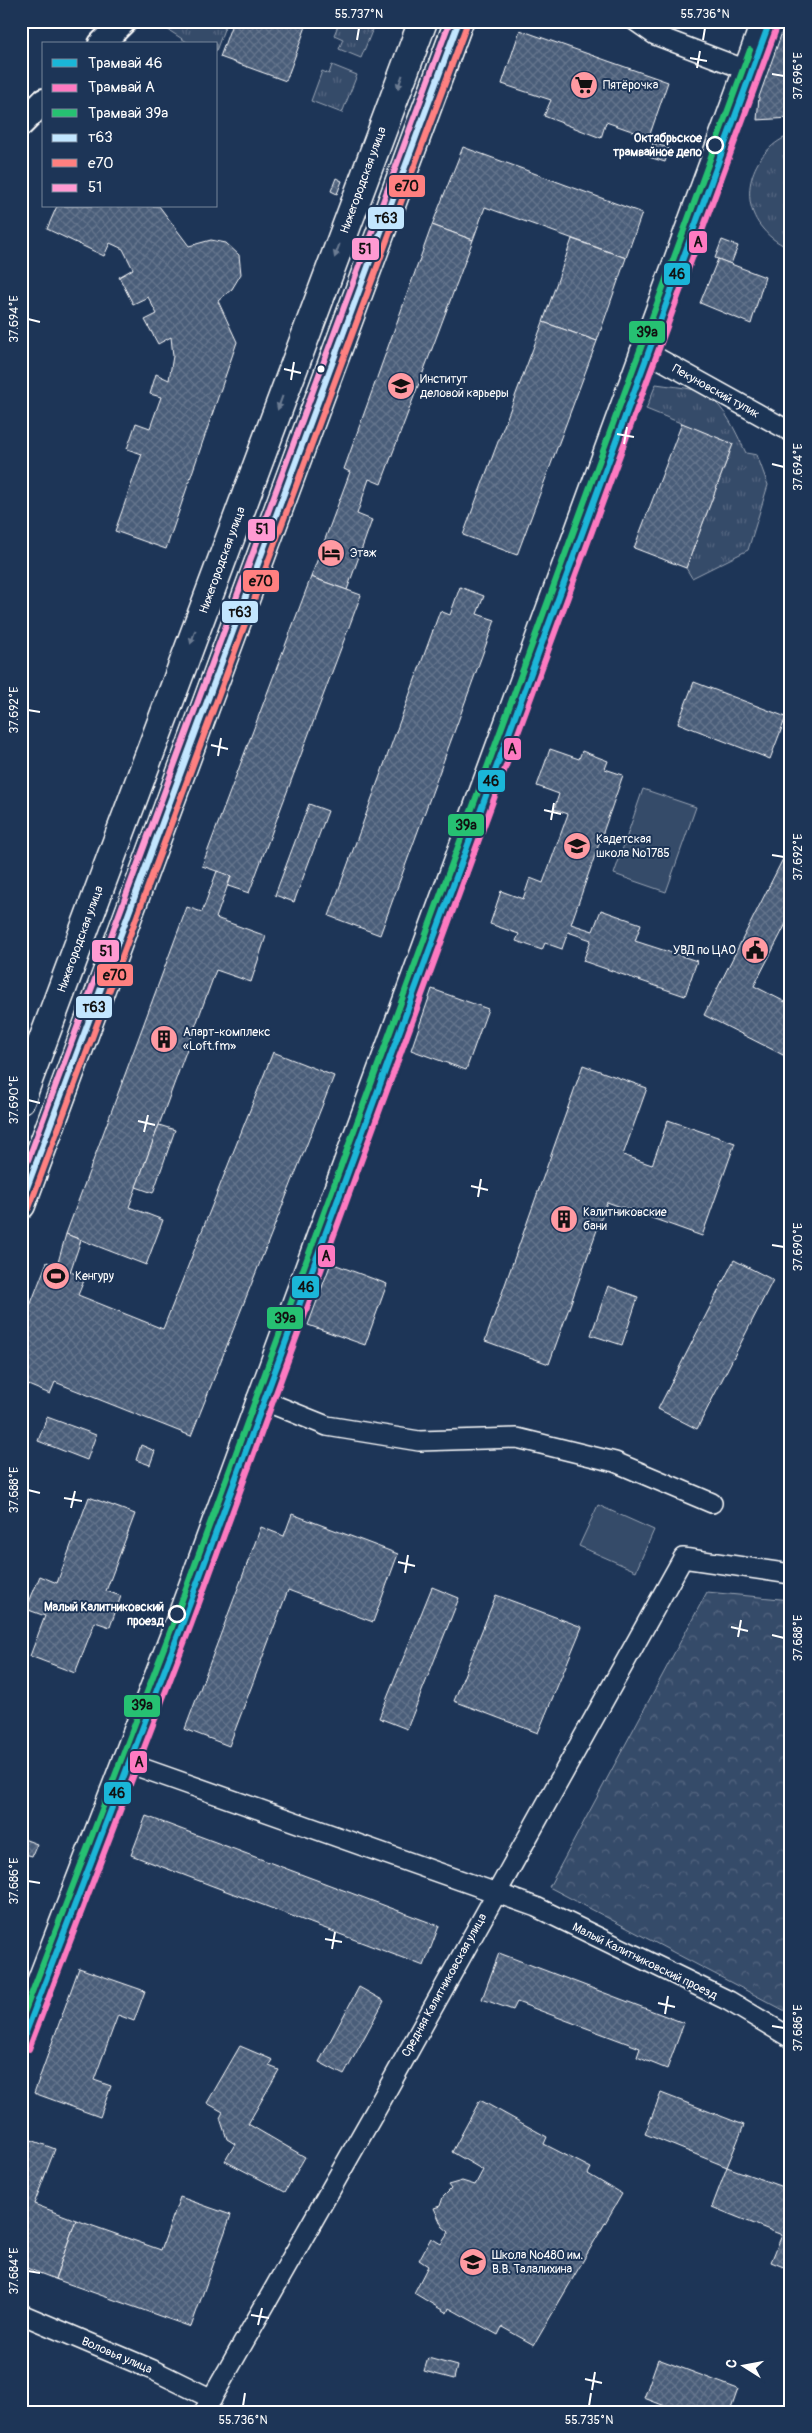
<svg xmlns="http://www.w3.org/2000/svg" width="812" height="2433" viewBox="0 0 812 2433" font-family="Pangolin,sans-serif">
<defs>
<pattern id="grass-tufts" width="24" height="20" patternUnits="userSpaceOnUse" patternTransform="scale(1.25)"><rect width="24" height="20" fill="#364b69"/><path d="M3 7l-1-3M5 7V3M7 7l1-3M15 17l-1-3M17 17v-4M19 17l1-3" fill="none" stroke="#546680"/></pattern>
<pattern id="park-crowns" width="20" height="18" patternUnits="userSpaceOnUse" patternTransform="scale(1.25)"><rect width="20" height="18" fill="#364b69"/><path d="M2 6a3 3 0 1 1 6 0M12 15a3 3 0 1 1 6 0" fill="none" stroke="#546680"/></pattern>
<pattern id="building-cross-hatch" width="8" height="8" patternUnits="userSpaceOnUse" patternTransform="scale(1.25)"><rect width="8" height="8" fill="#4a5d79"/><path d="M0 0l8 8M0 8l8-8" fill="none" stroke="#65758d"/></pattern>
</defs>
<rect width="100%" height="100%" fill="#1d3557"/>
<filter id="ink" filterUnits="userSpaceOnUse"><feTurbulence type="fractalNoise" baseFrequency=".02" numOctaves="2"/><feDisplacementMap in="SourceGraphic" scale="10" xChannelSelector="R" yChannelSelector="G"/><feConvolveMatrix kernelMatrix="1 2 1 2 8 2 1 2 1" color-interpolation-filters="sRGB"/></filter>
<g filter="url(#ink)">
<g fill="url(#grass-tufts)" stroke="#9aa5b4">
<path d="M157,21h70l-11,30v-7h-26l-34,-22z"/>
<path d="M340,21h36l-15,37 -22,-9 4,-10 -9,-4z"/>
<path d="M332,65l25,10 -15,38 -31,-12 11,-30 7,3z"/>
<path d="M791,135v114c-11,-5 -20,-10 -28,-20 -28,-32 -9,-81 28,-94z"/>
<path d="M656,384c13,2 27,3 39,6 27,7 40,41 51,63l11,2 11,30 -20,65 -56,28 -6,-10 47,-124 -87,-35z"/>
</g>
<path fill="url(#park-crowns)" stroke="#9aa5b4" d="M707,1592l84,8v414l-242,-127z"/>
<g fill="#364b69" stroke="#9aa5b4">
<path d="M643,789l53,18 -30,85 -52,-18z"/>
<path d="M598,1505l56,25 -18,41 -57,-25z"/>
</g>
<g fill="url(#building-cross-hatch)" stroke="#fff">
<path d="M233,21h75l-22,60 -66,-24z"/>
<path d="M786,21h5v97l-34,2 2,-23z"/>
<path d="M520,30l148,52 -19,55 -43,-15 -5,16 -57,-22 7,-16 -49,-16z"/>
<path d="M653,143l16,5 -4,14 -16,-5z"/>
<path d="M463,147l179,66 -16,45 -141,-51 -12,33 -41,-15z"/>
<path d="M336,178l6,3 -5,13 -6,-3z"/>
<path d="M57,206h102l30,40 22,-6 15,3 13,12 2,19 -9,15 -14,12 19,41 -71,207 -51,-18 27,-77 -15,-5 9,-26 14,5 11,-31 -11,-3 6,-20 13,6 4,-24 -2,-19 -13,7 -13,-24 12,-6 -9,-17 -15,7 -14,-27 14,-8 -10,-20 -13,-6 -6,13 -57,-27z"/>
<path d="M432,225l41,15 -92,244 -12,-5 -12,35 15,6 -25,70 -36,-13 39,-105 -6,-3z"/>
<path d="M572,239l54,19 -29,83 -54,-19z"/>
<path d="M722,240l16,6 -7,18 -16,-6z"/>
<path d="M718,259l47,18 -14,47 -51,-21z"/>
<path d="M543,322l54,19 -80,214 -54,-20z"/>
<path d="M682,423l51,21 -47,124 -52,-20z"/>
<path d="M311,577l50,18 -112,298 -21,-7 3,-10 -29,-10z"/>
<path d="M460,587l24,9 -7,18 18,6 -115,315 -51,-19 111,-305 10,4z"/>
<path d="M694,682l92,35 -16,42 -92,-36z"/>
<path d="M550,749l29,10 3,-8 26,10 -3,8 18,6 -52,149 22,7 8,-21 40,14 -6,17 62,20 -12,35 -102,-35 8,-21 -23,-8 -6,17 -17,-6 -3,7 -26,-9 3,-7 -29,-10 11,-33 22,8 7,-21 13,5 25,-69 -14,-5 5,-15 -22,-8z"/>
<path d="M309,804l19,7 -34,91 -19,-7z"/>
<path d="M791,843v71l-37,72 37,19v54l-87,-44z"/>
<path d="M217,871l14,5 -15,42 50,18 -15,46 -35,-12 -57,155 -30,82 34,13 -17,45 -80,-31 121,-327 15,5z"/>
<path d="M432,989l56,20 -22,61 -55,-20z"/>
<path d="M273,1052l61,24 -143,360 -136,-54 -5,12 -29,-12v-53l26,-67 38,16 -7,17 85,34z"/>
<path d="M583,1065l64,23 -24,67 29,10 16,-45 67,23 -33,93 -95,-34 -58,162 -64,-23z"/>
<path d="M159,1125l16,5 -22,63 -17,-6z"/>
<path d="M66,1234l15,6 -11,32 -13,-6z"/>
<path d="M734,1260l39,20 -76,149 -39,-20z"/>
<path d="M331,1263l56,21 -22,61 -57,-20z"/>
<path d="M608,1286l30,11 -16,48 -31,-10z"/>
<path d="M47,1417l49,18 -9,25 -49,-19z"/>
<path d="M141,1445l14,6 -5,14 -14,-5z"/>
<path d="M89,1497l46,17 -29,77 15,5 -11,31 -15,-5 -20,51 -45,-17 15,-40 -19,-7 14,-33 17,7z"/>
<path d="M292,1514l106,40 -25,68 -85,-32 -59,156 -44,-17 76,-202 23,9z"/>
<path d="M432,1587l27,11 -52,131 -28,-11z"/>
<path d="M496,1595l86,32 -44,106 -84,-32z"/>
<path d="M146,1816l293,110 -15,40 -293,-111z"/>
<path d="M21,1838l16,6 -5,12 -11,-3z"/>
<path d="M499,1953l185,70 -17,46 -30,-12 3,-9 -123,-46 -4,8 -31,-11z"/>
<path d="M79,1968l66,23 -11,30 -16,-6 -24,65 17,6 -11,31 -66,-24z"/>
<path d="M359,1987l25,14 -40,74 -25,-13z"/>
<path d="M240,2046l33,14 -4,6 10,4 -31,54 57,33 -20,35 -60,-31 10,-17 -8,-5 -7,-21 3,-6 -16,-9z"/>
<path d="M661,2093l83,32 -17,42 -82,-33z"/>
<path d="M480,2100l67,37 -3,7 47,24 -3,6 34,20 -88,151 -32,-18 -4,8 -49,-27 -2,5 -33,-20 14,-27 -9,-6 12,-22 10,6 8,-12 -7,-6 -8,-18 6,-2 3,-9 8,-8 -3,-4 14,-4 13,4 8,-15 -31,-18z"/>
<path d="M21,2136l34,13 -21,55 42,16 -21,59 -34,-13z"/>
<path d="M727,2167l64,23v80l-20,-8 11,-27 -70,-28z"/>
<path d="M180,2197l51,18 -40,112 -136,-48 21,-59 85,30z"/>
<path d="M428,2358l29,8 -3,13 -30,-8z"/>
<path d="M658,2359l80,30 -8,23h-49l-37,-14z"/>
</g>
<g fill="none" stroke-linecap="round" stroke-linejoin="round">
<g stroke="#fff" stroke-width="22">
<g id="minor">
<path d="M635,21l20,14 89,34"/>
<path d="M640,351l14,5 137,76"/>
<path d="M257,1398l70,28 92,15 98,-3 98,24 97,41"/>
<path d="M122,1759l17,8 397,140 193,94 62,37"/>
<path d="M21,2022l157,-408 583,-1593"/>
<path d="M21,2314l132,56 59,29"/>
<path d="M204,2412l173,-304 306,-550 108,16"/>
</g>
</g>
<g stroke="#fff" stroke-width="28">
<g id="tertiary">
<path d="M101,44l23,-23"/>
<path d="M21,124l23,-23"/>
</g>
</g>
<g stroke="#fff" stroke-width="31">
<g id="primary">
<path d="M21,1099l402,-1078"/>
<path d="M21,1205l438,-1184"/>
</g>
</g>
<use href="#minor" stroke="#1d3557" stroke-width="19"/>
<use href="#tertiary" stroke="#1d3557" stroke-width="24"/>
<use href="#primary" stroke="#1d3557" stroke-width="28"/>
<g stroke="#1d3557" stroke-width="10">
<path id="bus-1" d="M21,1204l438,-1183"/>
</g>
<g stroke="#1d3557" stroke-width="10">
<path id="bus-2" d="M29,1208l438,-1184"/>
</g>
<g stroke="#1d3557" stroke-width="10">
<path id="bus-3" d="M21,1179l429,-1158"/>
</g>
<use href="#bus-1" stroke="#c2e6ff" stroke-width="6"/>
<use href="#bus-2" stroke="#ff8080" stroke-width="6"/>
<use href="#bus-3" stroke="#ff9ad2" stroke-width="6"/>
<g stroke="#1d3557" stroke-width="10">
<path id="tram-1" d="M21,2045l162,-423 587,-1601"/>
</g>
<g stroke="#1d3557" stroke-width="10">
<path id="tram-2" d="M29,2049l162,-424 587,-1601"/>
</g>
<g stroke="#1d3557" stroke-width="10">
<path id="tram-3" d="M21,2021l154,-402 575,-1569"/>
</g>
<use href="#tram-1" stroke="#1ab6d8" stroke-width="6"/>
<use href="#tram-2" stroke="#fe7ac1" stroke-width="6"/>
<use href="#tram-3" stroke="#26c172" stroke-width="6"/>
</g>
<defs><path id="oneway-solid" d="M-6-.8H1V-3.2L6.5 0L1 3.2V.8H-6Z" transform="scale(1.25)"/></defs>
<g fill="#6c7c92">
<use href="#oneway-solid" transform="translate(400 82) rotate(110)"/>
<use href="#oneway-solid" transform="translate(337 251) rotate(110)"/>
<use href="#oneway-solid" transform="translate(280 403) rotate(110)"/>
<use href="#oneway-solid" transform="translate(193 637) rotate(110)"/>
</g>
</g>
<path fill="none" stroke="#fff" stroke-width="2" d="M357,40l2,-12M703,40l2,-12M690,58l17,3M697,68l3,-17M772,74l12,2M28,319l12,3M284,369l17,4M291,380l3,-18M617,434l17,3M624,444l3,-17M772,464l12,3M28,710l12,2M211,745l17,4M218,756l3,-18M544,810l17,4M551,820l3,-17M772,855l12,2M28,1100l12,3M138,1121l17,4M144,1132l4,-17M471,1186l17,4M478,1197l3,-18M772,1245l12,2M28,1490l12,3M64,1498l18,3M71,1508l4,-17M398,1562l17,4M405,1573l3,-18M731,1627l17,4M772,1635l12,3M738,1637l3,-17M28,1881l12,2M325,1939l17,3M332,1949l3,-17M658,2003l17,4M665,2014l3,-18M772,2026l12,2M28,2271l12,2M251,2315l18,3M258,2325l4,-17M585,2379l17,4M592,2390l3,-18M243,2406l2,-13M589,2406l2,-13"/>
<defs>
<g id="supermarket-disc" transform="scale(1.4375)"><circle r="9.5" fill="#ff9aa2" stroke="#1d3557"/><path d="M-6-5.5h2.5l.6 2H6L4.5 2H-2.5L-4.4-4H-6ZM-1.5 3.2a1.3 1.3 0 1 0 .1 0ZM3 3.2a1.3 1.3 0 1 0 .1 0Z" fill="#111"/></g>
<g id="university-disc" transform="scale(1.4375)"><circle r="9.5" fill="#ff9aa2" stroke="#1d3557"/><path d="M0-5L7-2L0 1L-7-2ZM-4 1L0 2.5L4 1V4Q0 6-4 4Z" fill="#111"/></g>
<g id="hotel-disc" transform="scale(1.4375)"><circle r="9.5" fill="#ff9aa2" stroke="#1d3557"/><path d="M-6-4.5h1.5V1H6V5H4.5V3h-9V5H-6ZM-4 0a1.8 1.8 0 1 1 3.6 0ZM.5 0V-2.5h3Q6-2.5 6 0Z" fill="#111"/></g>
<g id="school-disc" transform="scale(1.4375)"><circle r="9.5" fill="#ff9aa2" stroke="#1d3557"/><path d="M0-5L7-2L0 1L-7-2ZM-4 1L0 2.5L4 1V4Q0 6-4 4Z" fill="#111"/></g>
<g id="civic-disc" transform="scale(1.4375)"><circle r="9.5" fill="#ff9aa2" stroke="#1d3557"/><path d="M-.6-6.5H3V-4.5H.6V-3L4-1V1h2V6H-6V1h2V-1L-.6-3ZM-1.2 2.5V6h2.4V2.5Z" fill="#111"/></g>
<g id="building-disc" transform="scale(1.4375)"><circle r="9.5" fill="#ff9aa2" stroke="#1d3557"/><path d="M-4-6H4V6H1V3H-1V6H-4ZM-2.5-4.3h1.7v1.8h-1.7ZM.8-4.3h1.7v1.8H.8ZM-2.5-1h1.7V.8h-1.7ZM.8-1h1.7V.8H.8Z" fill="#111"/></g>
<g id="stadium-disc" transform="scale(1.4375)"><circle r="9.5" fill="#ff9aa2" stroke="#1d3557"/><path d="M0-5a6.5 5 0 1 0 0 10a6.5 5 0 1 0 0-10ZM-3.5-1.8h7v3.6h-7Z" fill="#111"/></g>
</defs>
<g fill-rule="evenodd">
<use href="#supermarket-disc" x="584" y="85"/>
<use href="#university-disc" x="401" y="386"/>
<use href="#hotel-disc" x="331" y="553"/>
<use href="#school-disc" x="577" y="846"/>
<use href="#civic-disc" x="755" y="950"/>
<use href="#building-disc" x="164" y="1039"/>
<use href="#building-disc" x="564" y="1219"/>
<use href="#stadium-disc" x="56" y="1276"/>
<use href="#school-disc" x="473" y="2262"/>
</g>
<g fill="#1d3557" stroke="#fff" stroke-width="2.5">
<circle cx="715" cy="145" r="8"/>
<circle cx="177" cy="1614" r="8"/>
</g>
<circle fill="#fff" stroke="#1d3557" stroke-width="2" cx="321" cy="369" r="4.5"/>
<g text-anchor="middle" stroke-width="4" stroke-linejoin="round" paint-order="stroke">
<g font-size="12" fill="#fff" stroke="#1d3557" text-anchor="start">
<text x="603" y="89">Пятёрочка</text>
<text x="420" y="383">Институт<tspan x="420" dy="14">деловой карьеры</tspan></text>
<text x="350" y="557">Этаж</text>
<text x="596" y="843">Кадетская<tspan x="596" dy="14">школа №1785</tspan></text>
<text x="736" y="954" text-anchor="end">УВД по ЦАО</text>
<text x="183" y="1036">Апарт-комплекс<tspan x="183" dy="14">«Loft.fm»</tspan></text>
<text x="583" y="1216">Калитниковские<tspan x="583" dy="14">бани</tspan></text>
<text x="75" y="1280">Кенгуру</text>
<text x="492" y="2259">Школа №480 им.<tspan x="492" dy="14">В.В. Талалихина</tspan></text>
</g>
<g font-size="12" font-weight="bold" fill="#fff" stroke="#1d3557" text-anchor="end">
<text x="702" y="142">Октябрьское<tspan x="702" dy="14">трамвайное депо</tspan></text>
<text x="164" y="1611">Малый Калитниковский<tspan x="164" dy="14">проезд</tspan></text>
</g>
<g font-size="12" fill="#fff" stroke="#1d3557">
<text transform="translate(363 180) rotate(-70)" y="4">Нижегородская улица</text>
<text transform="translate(716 391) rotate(29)" y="4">Пекуновский тупик</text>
<text transform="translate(222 560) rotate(-70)" y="4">Нижегородская улица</text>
<text transform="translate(80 939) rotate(-70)" y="4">Нижегородская улица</text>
<text transform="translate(645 1961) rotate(26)" y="4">Малый Калитниковский проезд</text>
<text transform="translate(444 1985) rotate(-61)" y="4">Средняя Калитниковская улица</text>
<text transform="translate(117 2355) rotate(23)" y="4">Воловья улица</text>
</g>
</g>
<g stroke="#1d3557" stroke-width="2">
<rect x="388" y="174" width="38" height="24" rx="5" fill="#ff8080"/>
<rect x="367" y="206" width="38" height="24" rx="5" fill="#c2e6ff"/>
<rect x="688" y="230" width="20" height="24" rx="5" fill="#fe7ac1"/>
<rect x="351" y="237" width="29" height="24" rx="5" fill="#ff9ad2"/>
<rect x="663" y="262" width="28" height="24" rx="5" fill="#1ab6d8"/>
<rect x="628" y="320" width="38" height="24" rx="5" fill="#26c172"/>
<rect x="247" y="518" width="29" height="24" rx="5" fill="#ff9ad2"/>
<rect x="242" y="569" width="38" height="24" rx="5" fill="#ff8080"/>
<rect x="221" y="600" width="38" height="24" rx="5" fill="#c2e6ff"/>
<rect x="503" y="737" width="19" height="24" rx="5" fill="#fe7ac1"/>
<rect x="477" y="769" width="29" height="24" rx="5" fill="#1ab6d8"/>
<rect x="447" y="813" width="38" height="24" rx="5" fill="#26c172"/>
<rect x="91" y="939" width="29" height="24" rx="5" fill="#ff9ad2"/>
<rect x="96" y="963" width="38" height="24" rx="5" fill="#ff8080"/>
<rect x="75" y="995" width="38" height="24" rx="5" fill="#c2e6ff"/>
<rect x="317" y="1244" width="19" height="24" rx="5" fill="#fe7ac1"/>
<rect x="291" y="1275" width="29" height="24" rx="5" fill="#1ab6d8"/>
<rect x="266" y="1306" width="38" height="24" rx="5" fill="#26c172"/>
<rect x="123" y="1694" width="38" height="24" rx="5" fill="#26c172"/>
<rect x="129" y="1750" width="19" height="24" rx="5" fill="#fe7ac1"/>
<rect x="103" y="1781" width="29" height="24" rx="5" fill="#1ab6d8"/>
</g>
<g font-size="14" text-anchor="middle" font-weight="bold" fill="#111">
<text x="407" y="191">е70</text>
<text x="386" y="223">т63</text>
<text x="698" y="247">А</text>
<text x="365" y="254">51</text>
<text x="677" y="279">46</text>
<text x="647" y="337">39а</text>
<text x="262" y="534">51</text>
<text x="261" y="586">е70</text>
<text x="240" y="617">т63</text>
<text x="512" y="754">А</text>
<text x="491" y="786">46</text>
<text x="466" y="830">39а</text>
<text x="106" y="956">51</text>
<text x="115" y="980">е70</text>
<text x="94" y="1012">т63</text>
<text x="326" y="1261">А</text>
<text x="306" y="1292">46</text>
<text x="285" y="1323">39а</text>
<text x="142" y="1710">39а</text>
<text x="139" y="1767">А</text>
<text x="117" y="1798">46</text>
</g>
<rect width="812" height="2433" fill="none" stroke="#1d3557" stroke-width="55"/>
<rect x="42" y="42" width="175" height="165" fill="#1d3557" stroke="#77869a"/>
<rect x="52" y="59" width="25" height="8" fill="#1ab6d8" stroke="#77869a"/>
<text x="88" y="68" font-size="15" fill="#ffffff">Трамвай 46</text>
<rect x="52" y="84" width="25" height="8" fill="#fe7ac1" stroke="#77869a"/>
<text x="88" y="92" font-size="15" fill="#ffffff">Трамвай А</text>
<rect x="52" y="109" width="25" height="8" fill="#26c172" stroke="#77869a"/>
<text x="88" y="118" font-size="15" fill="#ffffff">Трамвай 39а</text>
<rect x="52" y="134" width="25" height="8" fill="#c2e6ff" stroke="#77869a"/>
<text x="88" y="142" font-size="15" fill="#ffffff">т63</text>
<rect x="52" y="159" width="25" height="8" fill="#ff8080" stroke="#77869a"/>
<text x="88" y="168" font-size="15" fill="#ffffff">е70</text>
<rect x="52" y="184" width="25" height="8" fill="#ff9ad2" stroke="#77869a"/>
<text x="88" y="192" font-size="15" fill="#ffffff">51</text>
<g transform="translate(744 2366) rotate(281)" stroke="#1d3557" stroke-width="4" paint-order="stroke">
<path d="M0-4L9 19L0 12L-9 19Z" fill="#ffffff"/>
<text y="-8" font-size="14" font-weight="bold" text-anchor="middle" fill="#ffffff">С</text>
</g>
<rect x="28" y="28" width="756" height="2378" fill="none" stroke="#fff" stroke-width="2"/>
<g font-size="12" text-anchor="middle" fill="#fff">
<text x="359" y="18">55.737°N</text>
<text x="705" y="18">55.736°N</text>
<text transform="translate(798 76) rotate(-90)" y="4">37.696°E</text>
<text transform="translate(14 319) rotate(-90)" y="4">37.694°E</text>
<text transform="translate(798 467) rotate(-90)" y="4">37.694°E</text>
<text transform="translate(14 710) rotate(-90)" y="4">37.692°E</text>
<text transform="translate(798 857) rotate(-90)" y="4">37.692°E</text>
<text transform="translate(14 1100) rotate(-90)" y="4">37.690°E</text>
<text transform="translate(798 1247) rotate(-90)" y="4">37.690°E</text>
<text transform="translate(14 1490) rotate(-90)" y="4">37.688°E</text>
<text transform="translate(798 1638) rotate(-90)" y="4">37.688°E</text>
<text transform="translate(14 1881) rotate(-90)" y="4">37.686°E</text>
<text transform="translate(798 2028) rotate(-90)" y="4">37.686°E</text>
<text transform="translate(14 2271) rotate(-90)" y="4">37.684°E</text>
<text x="243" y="2424">55.736°N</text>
<text x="589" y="2424">55.735°N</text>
</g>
</svg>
